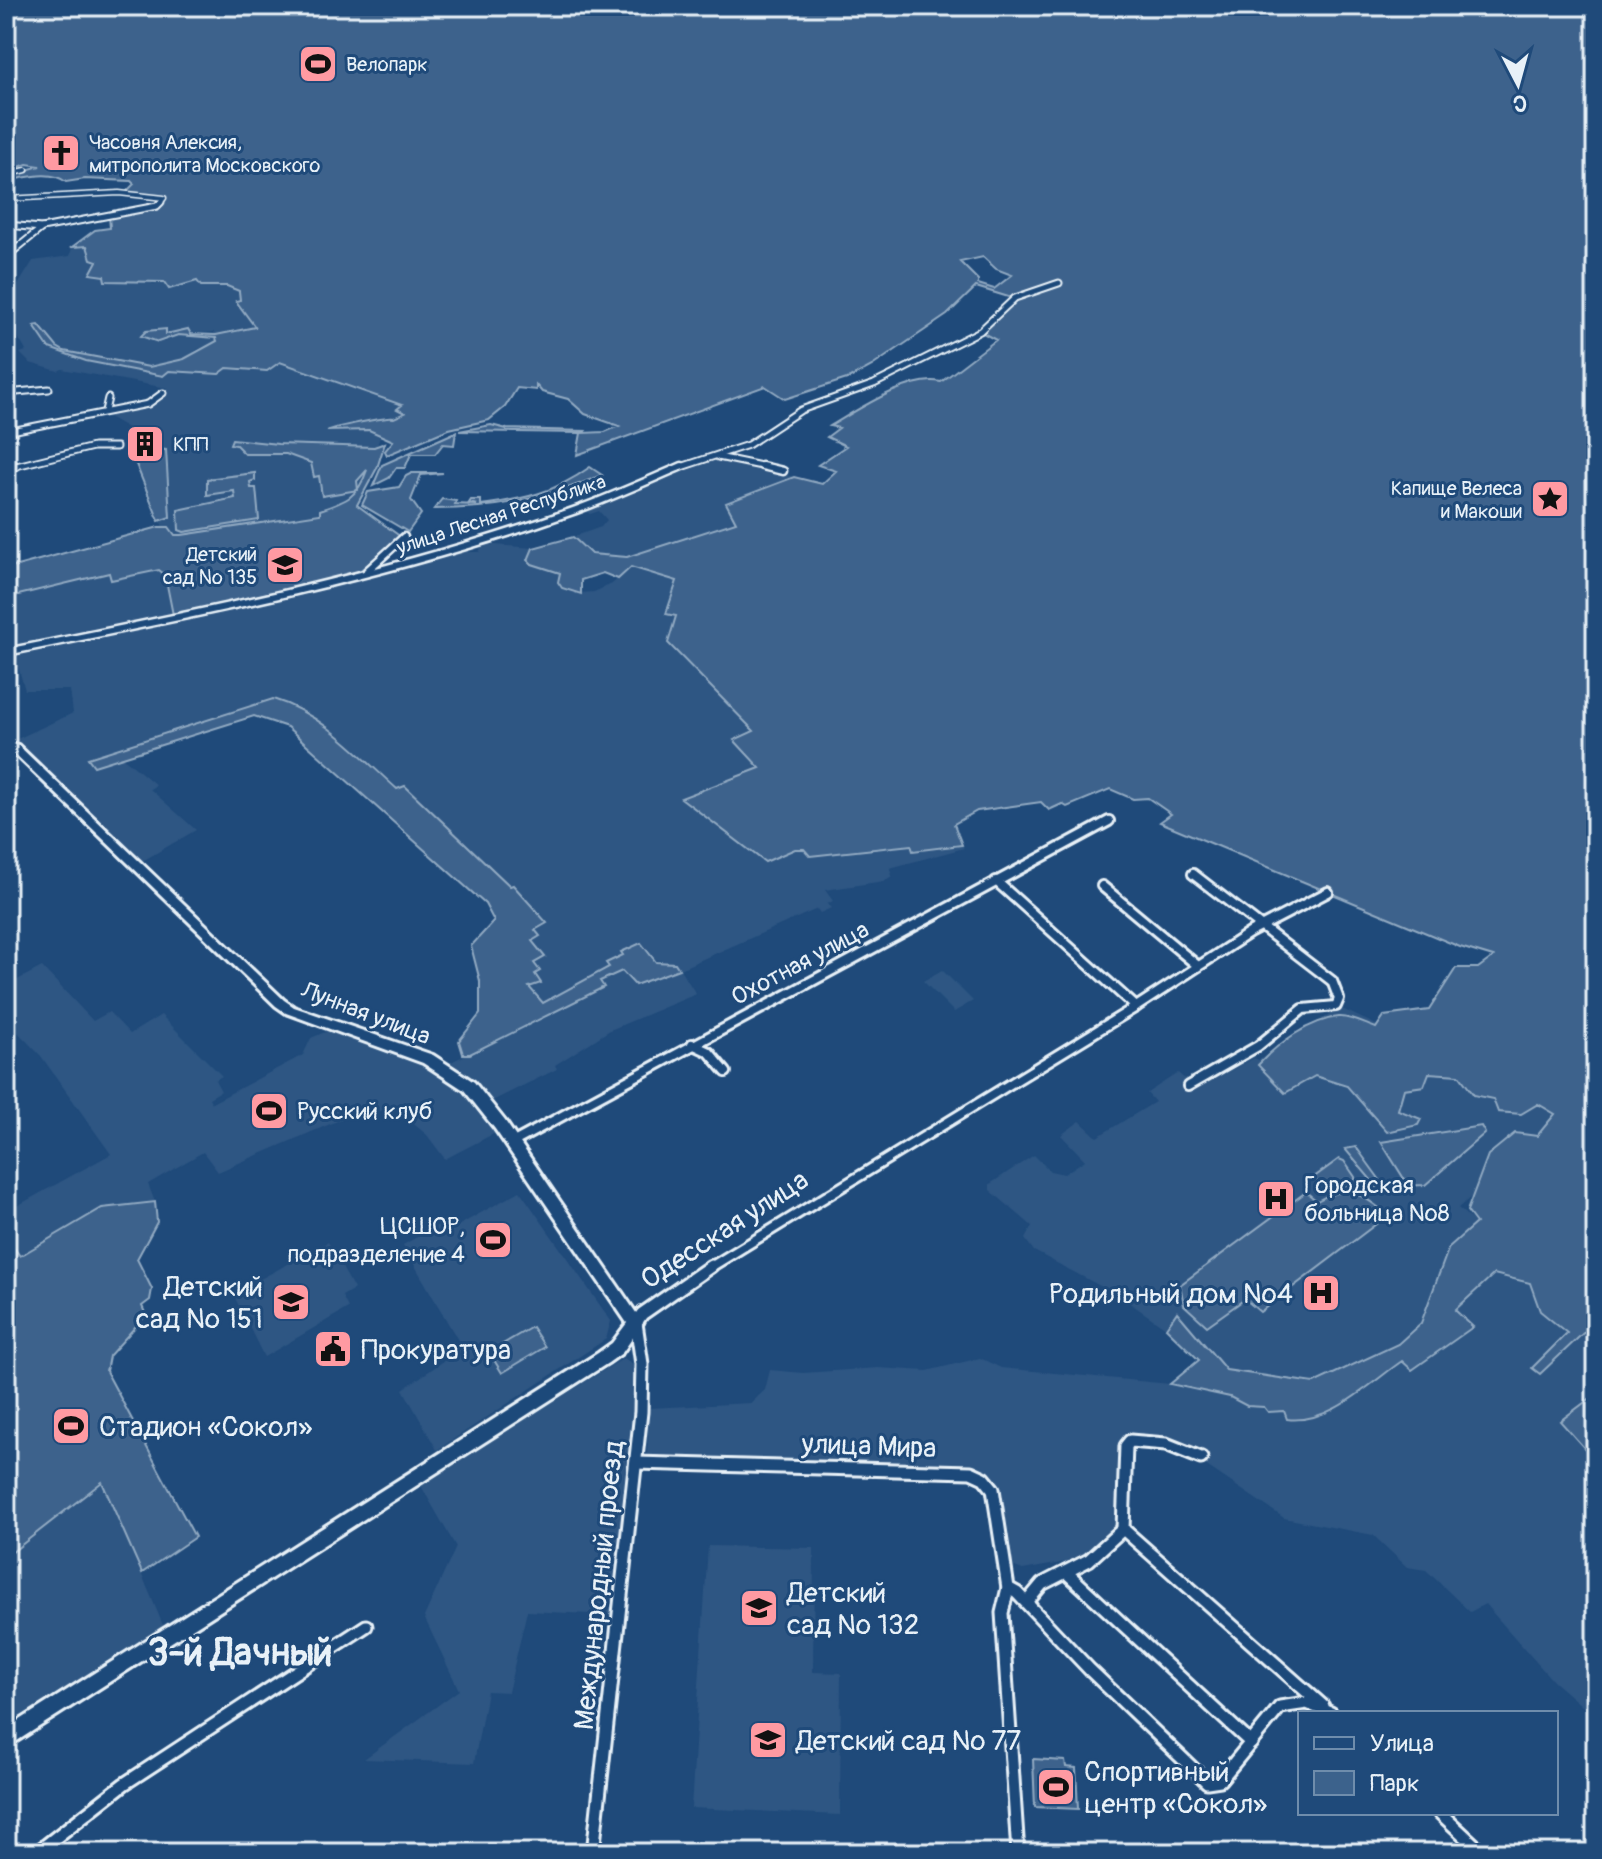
<svg xmlns="http://www.w3.org/2000/svg" width="1602" height="1859" viewBox="0 0 1602 1859" font-family="Pangolin,sans-serif">
<rect width="100%" height="100%" fill="#1f4a7a"/>
<filter id="ink" filterUnits="userSpaceOnUse"><feTurbulence type="fractalNoise" baseFrequency=".0125" numOctaves="2"/><feDisplacementMap in="SourceGraphic" scale="16" xChannelSelector="R" yChannelSelector="G"/><feConvolveMatrix kernelMatrix="1 2 1 2 8 2 1 2 1" color-interpolation-filters="sRGB"/></filter>
<g filter="url(#ink)">
<g fill="#2e5683">
<path d="M87,245l11,16 -8,11 29,10 25,-3 9,5 11,-2 16,3 17,-4 5,5h25l12,5 3,4 -5,7 19,25 -41,8 -1,-3 -49,2 1,-5 -12,10 10,3 14,-7 20,-1 20,4 -1,5 -19,6 -14,10 -35,8 -85,-16 -7,-4 -18,-22 11,23 36,13 82,10 51,3 8,-6 40,3 13,-9 123,43 -5,3 7,4 -11,6 -6,-2 -24,8 -8,-2 -27,9 41,-1 10,7 -19,53 -50,29 -135,24 -13,-16 -31,-74 11,-15h-17l9,-6 -32,-18 45,-10 17,-9 2,-7 -105,-19 -4,2 -28,-8 -10,-10 6,-2 -11,-19 -1,-11 -5,1 9,-37 15,-24 37,-5 2,-9z"/>
<path d="M719,458l75,19 -68,26 10,19 -109,35 -36,-3 -18,-17 28,-10 6,-7 -8,-9 -9,3 -7,-5 122,-50z"/>
<path d="M483,544l50,4 -5,12 32,13 20,20 14,-1 18,-8 19,-17 47,14 -12,33 11,2 -9,27 87,88 -20,9 25,28 -79,30 84,64 30,-13h9l6,7 102,-11 2,6 48,-6 2,3 -74,20 2,8 -8,5 -59,9 8,11 -6,3 4,4 -11,5 -3,-4 -137,60 16,25 -86,36 -55,35 2,4 -69,34 -41,-39 156,-77 -3,-6 22,-11 13,15 44,-16 -4,-6 -52,-9 -16,9 3,3 -67,38 -14,-17 10,-16 -6,-8 11,-7 -12,-15 2,-11 12,-7 -32,-38 -4,1 -105,-100 -8,4 -67,-61 -57,-30 -184,59 5,8 27,-10 35,29 -6,4 46,41 -57,33 -106,-100 -4,-9 -14,-14 58,-27 -3,-23h-45l-11,-37 437,-101h28z"/>
<path d="M159,555l14,60 -167,35v-72z"/>
<path d="M42,967l51,54 16,-9 21,22 31,-19 61,61 -7,4 6,11 -12,7 3,5 91,-48 8,-17 21,-9 93,33 39,27 35,42 -54,28 -18,-24 -30,-25 -39,2 -140,60 -15,-20 -55,32 7,18 -53,6 -83,48 -7,-10 -6,3v-37l105,-58 -70,-98 -35,-36v-34z"/>
<path d="M942,970l31,31 -19,11 -31,-31z"/>
<path d="M1340,1008l229,107 -111,93 18,15 -27,25 -28,75 -23,21 -84,39 -88,-13 -48,-57 -12,15 -45,-31 -87,-46 -9,-12 7,-13 -42,-36v-6l44,-29 16,16 14,3 21,-14 -24,-25 19,-14 17,16 58,-35 -8,-9 31,-20 18,16 58,-31 5,2z"/>
<path d="M520,1191l91,130 -5,18 -169,111 -34,-61 51,-35 5,-12 -56,-97 37,-21 7,8z"/>
<path d="M328,1242l26,47 -12,7 6,12 -84,49 -31,-63z"/>
<path d="M1494,1274l36,9 10,28 27,22 -35,34 7,7 57,-53v73l-35,27 25,29 10,-6v274l-43,-37 -68,-77 -15,8 -44,-42 -19,-3 -34,-32 -89,-17 -119,-80 -40,1 -6,82 -22,27 -25,13 -49,9 -11,-4 -5,-11 -8,-67 -8,-13 -20,-9 -319,-9 -5,-4 2,-45 102,-5 14,-13 5,-20 33,3 75,-5 49,3 53,-13 21,10 169,16 60,13 17,9 37,5 3,8 11,2 26,-6 79,-55 10,10 60,-42 -18,-18z"/>
<path d="M624,1358l11,8 2,47 -24,202 -86,-4 -19,81 -21,-1 -13,72 -110,-4 95,-69 -35,-73 32,-70 -36,-63z"/>
<path d="M103,1482l62,148 -159,98v-171z"/>
<path d="M708,1546l106,2 -1,124 28,1 -1,142 -149,-7z"/>
</g>
<g fill="#3c628c" stroke="#92aac2" stroke-width="2" fill-rule="evenodd">
<path d="M6,6h1590v1315l-56,53 -8,-6 35,-35 -27,-22 -10,-28 -36,-9 -39,36 18,17 -61,43 -10,-9c-32,22 -73,64 -115,58l-3,-8 -16,1 -4,-5 -17,-1 -17,-9 -60,-13 29,-24 -33,-32 11,-16 49,58 88,13 84,-39 23,-21 28,-76 27,-24 -9,-12 21,-56 27,-22 22,3 18,-22 -17,-10 -17,10 -23,-2 -5,-13 -19,-4 -15,-20 -30,-2 -5,13 -20,3 -6,21 23,9 -3,6 -31,7 -40,-46 -32,-10 -30,17 -27,-28c19,-21 51,-45 81,-48 11,-1 26,7 37,11l8,-12 45,-6 27,-42h22l15,-11 -33,-10 -300,-125 11,-8 -23,-16 -15,1 -23,-10 -43,18 -5,-3 -13,6 -8,-8 -64,9 -23,13 8,21 -49,6 -2,-6 -101,11 -6,-7h-9l-30,13 -84,-64 79,-30 -26,-28 20,-9 -86,-88 8,-27 -10,-2 11,-33 -46,-14 -13,12 -15,-6 -22,7v14l-19,-6 -4,-6 2,-9 -28,-9 -4,-4 5,-12 40,-11 18,17 36,3 109,-35 -10,-19 68,-26 28,7 14,-13 -18,-6 28,-19 -19,-9 12,-9 -9,-2c26,-15 81,-52 111,-44l55,-42 -15,-8 34,-33 -39,-12 -29,28 -75,51 -22,12 -65,21 -20,-13 -188,69 4,-22 -122,-2 32,-6 16,4 78,2 -2,2 22,-1 14,-6 -34,-12 -17,-15 -26,-7 -6,-7v5l-19,-2 -12,19 -16,13 -40,9 -62,26 -2,-4 8,-10 -24,-11 -42,1c7,-4 62,-15 67,-13l11,-5 -8,-4 5,-4 -122,-43 -13,9 -40,-3 -8,6 -50,-3 -6,5 -77,-15 -37,-13 -15,-22 5,-1 18,22 7,4 85,16 35,-8 33,-18 -1,-3 -38,-3 -20,7 -17,-6 5,-5 20,-2v5l22,-5 3,5 25,1 39,-8 -19,-26 4,-1 -1,-9 -12,-5h-26l-4,-5 -28,8 -5,-7 -59,-1 -1,-5 -14,-2 7,-13 -6,-2 -4,-13 -15,1 23,-17 15,-2 -1,-12 48,-10 6,-7 -38,-6 9,-9 -3,-3 -46,-2 -19,3c-15,-13 -41,-4 -60,-1v-5l34,-10 -13,-2 -21,8zM983,257l13,12 16,6 -18,14 -16,-5v-4l-18,-18z"/>
<path d="M456,432l-2,13 -11,-1 -8,10h-24l-6,14h-9l-7,10 -16,8 9,-21z"/>
<path d="M232,439l46,5 96,3 11,-4 -8,25 -20,37 44,32 -44,36 -184,42 -8,-40 -6,-5 -48,10 -2,-7 -103,25v-29l153,-42h10l6,8h7l138,-21v-4c27,-9 38,-13 47,-40l-10,11 1,9 -36,6 -3,-20 -5,1 -3,-14 -25,-9h-41l-9,-9 -6,-1z"/>
<path d="M132,447l34,3 4,67 -11,4 -28,-69z"/>
<path d="M590,467l12,8c-55,24 -108,34 -168,34l8,-10 14,2 -1,3 22,1 -8,-2 2,-3h10v5c43,-6 73,-12 109,-38z"/>
<path d="M255,473v7l-5,2 1,6h5l3,32 -75,12 -5,-2 -1,-20 57,-12 -1,-7 -27,4v-16z"/>
<path d="M412,473h31l-22,2 -10,25 10,14 -13,18 -46,-27 6,-13 31,-5 7,-11z"/>
<path d="M273,699c50,15 86,56 124,90l8,-3 105,100 3,-1 34,38 -12,7 5,6 -8,5 13,16 -11,6 6,8 -5,3 6,9 -12,4 14,16 66,-36 -3,-4 17,-8 -2,-3 20,-9 15,19 19,1 4,6 -44,16 -13,-14 -22,10 4,6 -134,67h-7l-4,-13 21,-27v-33l-9,-35 23,-25 -9,-17 -198,-177 -33,-11 -160,50 -6,-8z"/>
<path d="M1481,1126l4,7 -60,52 -48,2 -32,-38 11,-2 27,37 23,-2 -25,-40z"/>
<path d="M1339,1159l5,2 11,16v7c-16,2 -31,8 -42,-6z"/>
<path d="M1306,1192l11,9c31,-18 46,-6 71,14l-128,97 -15,-13 -38,27 -23,-21 -4,-20z"/>
<path d="M155,1202l2,20 -20,37 15,30 -2,11 -8,6 4,9 -37,41 -3,15 89,166 -53,36 -40,-91 -96,75v-308l6,-4 8,11 82,-48z"/>
<path d="M532,1327l13,20 -43,26 -13,-21z"/>
<path d="M1596,1394v50l-10,6 -26,-29z"/>
<path d="M1033,1759l32,2 1,6 10,1 2,41 -43,-2z"/>
</g>
<g fill="none" stroke-linecap="round" stroke-linejoin="round">
<g stroke="#e8f1f8" stroke-width="7">
<g id="street-far4">
<path d="M6,175l20,-5"/>
<path d="M6,199l113,-6 45,5 -5,6"/>
</g>
</g>
<g stroke="#e8f1f8" stroke-width="9">
<g id="street-far3">
<path d="M6,225l36,3 115,-22 4,-4"/>
<path d="M6,257l36,-29"/>
<path d="M6,393l43,-4"/>
<path d="M105,411l3,-13"/>
<path d="M6,432l142,-28 15,-11"/>
<path d="M718,457l53,11"/>
<path d="M8,468l85,-21h23"/>
<path d="M678,468l70,-23 53,-35 73,-26 106,-53 35,-33 44,-15"/>
</g>
</g>
<g stroke="#e8f1f8" stroke-width="11">
<g id="street-far2">
<path d="M762,466l21,5"/>
<path d="M6,469l10,-3"/>
<path d="M367,571l37,-34"/>
<path d="M6,652c192,-38 385,-76 570,-142 36,-13 71,-29 106,-44"/>
</g>
</g>
<g stroke="#e8f1f8" stroke-width="14">
<g id="street-far1">
<path d="M996,881l140,126"/>
<path d="M1102,886l96,80"/>
<path d="M692,1044l17,8 17,20"/>
<path d="M1188,1086l70,-40 45,-37 33,-3 3,-7 -7,-18 -139,-107"/>
<path d="M512,1143l597,-322"/>
<path d="M709,1268l427,-261 115,-75 77,-40"/>
</g>
</g>
<g stroke="#e8f1f8" stroke-width="17">
<g id="street">
<path d="M636,1463l335,9 13,6 9,11 15,99"/>
<path d="M1123,1529l200,177"/>
<path d="M1066,1572l185,171"/>
<path d="M1027,1602l15,-18 47,-24 34,-31 3,-83 4,-5 36,3 35,14"/>
<path d="M1440,1813l43,40"/>
<path d="M36,1853l88,-69 242,-158"/>
<path d="M593,1853l48,-441 1,-48 -6,-41 6,-9 69,-48"/>
<path d="M1018,1853l-16,-240 6,-25 9,5 73,77 117,112 13,-2 60,-73 27,-4 24,10"/>
</g>
</g>
<g stroke="#e8f1f8" stroke-width="6">
<path id="secondary" d="M6,744l12,1 266,255 10,7 139,48 41,27 31,39 138,202 -21,30 -14,10 -602,385v-19l592,-376 14,-10 15,-20 -132,-194 -31,-39 -41,-27 -137,-50 -10,-7 -265,-256h-5z"/>
</g>
<use href="#street-far4" stroke="#1f4a7a" stroke-width="4"/>
<use href="#street-far3" stroke="#1f4a7a" stroke-width="5"/>
<use href="#street-far2" stroke="#1f4a7a" stroke-width="6"/>
<use href="#street-far1" stroke="#1f4a7a" stroke-width="8"/>
<use href="#street" stroke="#1f4a7a" stroke-width="11"/>
<use href="#secondary" fill="#1f4a7a" fill-rule="evenodd"/>
</g>
</g>
<defs>
<g id="stadium-square" transform="scale(2)"><rect x="-9" y="-9" width="18" height="18" rx="4" fill="#ff9aa2" stroke="#1f4a7a"/><path d="M0-5a6.5 5 0 1 0 0 10a6.5 5 0 1 0 0-10ZM-3.5-1.8h7v3.6h-7Z" fill="#111"/></g>
<g id="church-square" transform="scale(2)"><rect x="-9" y="-9" width="18" height="18" rx="4" fill="#ff9aa2" stroke="#1f4a7a"/><path d="M-1.2-6h2.4v3.5h3.3v2.4h-3.3V6h-2.4V-.1h-3.3v-2.4h3.3Z" fill="#111"/></g>
<g id="building-square" transform="scale(2)"><rect x="-9" y="-9" width="18" height="18" rx="4" fill="#ff9aa2" stroke="#1f4a7a"/><path d="M-4-6H4V6H1V3H-1V6H-4ZM-2.5-4.3h1.7v1.8h-1.7ZM.8-4.3h1.7v1.8H.8ZM-2.5-1h1.7V.8h-1.7ZM.8-1h1.7V.8H.8Z" fill="#111"/></g>
<g id="sight-square" transform="scale(2)"><rect x="-9" y="-9" width="18" height="18" rx="4" fill="#ff9aa2" stroke="#1f4a7a"/><path d="M0-6L1.8-2.2L6-1.7L2.9 1.2L3.7 5.4L0 3.3L-3.7 5.4L-2.9 1.2L-6-1.7L-1.8-2.2Z" fill="#111"/></g>
<g id="school-square" transform="scale(2)"><rect x="-9" y="-9" width="18" height="18" rx="4" fill="#ff9aa2" stroke="#1f4a7a"/><path d="M0-5L7-2L0 1L-7-2ZM-4 1L0 2.5L4 1V4Q0 6-4 4Z" fill="#111"/></g>
<g id="hospital-square" transform="scale(2)"><rect x="-9" y="-9" width="18" height="18" rx="4" fill="#ff9aa2" stroke="#1f4a7a"/><path d="M-5-5h3v3.5h4V-5h3V5h-3V1.5h-4V5h-3Z" fill="#111"/></g>
<g id="civic-square" transform="scale(2)"><rect x="-9" y="-9" width="18" height="18" rx="4" fill="#ff9aa2" stroke="#1f4a7a"/><path d="M-.6-6.5H3V-4.5H.6V-3L4-1V1h2V6H-6V1h2V-1L-.6-3ZM-1.2 2.5V6h2.4V2.5Z" fill="#111"/></g>
</defs>
<g fill-rule="evenodd">
<use href="#stadium-square" x="318" y="64"/>
<use href="#church-square" x="61" y="153"/>
<use href="#building-square" x="145" y="444"/>
<use href="#sight-square" x="1550" y="499"/>
<use href="#school-square" x="285" y="565"/>
<use href="#stadium-square" x="269" y="1111"/>
<use href="#hospital-square" x="1276" y="1199"/>
<use href="#stadium-square" x="493" y="1240"/>
<use href="#hospital-square" x="1321" y="1293"/>
<use href="#school-square" x="291" y="1302"/>
<use href="#civic-square" x="333" y="1349"/>
<use href="#stadium-square" x="71" y="1426"/>
<use href="#school-square" x="759" y="1608"/>
<use href="#school-square" x="768" y="1740"/>
<use href="#stadium-square" x="1056" y="1787"/>
</g>
<g text-anchor="middle" stroke-width="6" stroke-linejoin="round" paint-order="stroke">
<g font-size="20" fill="#e8f1f8" stroke="#1f4a7a" text-anchor="start">
<text x="346" y="71">Велопарк</text>
<text x="89" y="149">Часовня Алексия,<tspan x="89" dy="23">митрополита Московского</tspan></text>
<text x="173" y="451">КПП</text>
<text x="1522" y="495" text-anchor="end">Капище Велеса<tspan x="1522" dy="23">и Макоши</tspan></text>
<text x="257" y="561" text-anchor="end">Детский<tspan x="257" dy="23">сад № 135</tspan></text>
</g>
<g font-size="20" fill="#e8f1f8" stroke="#1f4a7a">
<text transform="translate(501 514) rotate(-18)" y="7">улица Лесная Республика</text>
</g>
<g font-size="24" fill="#e8f1f8" stroke="#1f4a7a">
<text transform="translate(800 963) rotate(-28)" y="8">Охотная улица</text>
<text transform="translate(366 1013) rotate(21)" y="8">Лунная улица</text>
</g>
<g font-size="24" fill="#e8f1f8" stroke="#1f4a7a" text-anchor="start">
<text x="297" y="1119">Русский клуб</text>
<text x="1304" y="1193">Городская<tspan x="1304" dy="28">больница №8</tspan></text>
<text x="465" y="1234" text-anchor="end">ЦСШОР,<tspan x="465" dy="28">подразделение 4</tspan></text>
</g>
<g font-size="28" fill="#e8f1f8" stroke="#1f4a7a">
<text transform="translate(724 1229) rotate(-33)" y="10">Одесская улица</text>
<text transform="translate(869 1445) rotate(2)" y="10">улица Мира</text>
<text transform="translate(598 1585) rotate(-84)" y="10">Международный проезд</text>
</g>
<g font-size="28" fill="#e8f1f8" stroke="#1f4a7a" text-anchor="start">
<text x="263" y="1296" text-anchor="end">Детский<tspan x="263" dy="32">сад № 151</tspan></text>
<text x="1293" y="1303" text-anchor="end">Родильный дом №4</text>
<text x="361" y="1359">Прокуратура</text>
<text x="99" y="1436">Стадион «Сокол»</text>
<text x="787" y="1602">Детский<tspan x="787" dy="32">сад № 132</tspan></text>
<text x="796" y="1750">Детский сад № 77</text>
<text x="1084" y="1781">Спортивный<tspan x="1084" dy="32">центр «Сокол»</tspan></text>
</g>
<g font-size="38" font-weight="bold" fill="#e8f1f8" stroke="#1f4a7a">
<text x="240" y="1665">3-й Дачный</text>
</g>
</g>
<rect width="1602" height="1859" fill="none" stroke="#1f4a7a" stroke-width="32"/>
<rect x="16" y="16" width="1570" height="1827" fill="none" stroke="#e8f1f8" stroke-width="3" filter="url(#ink)"/>
<rect x="1298" y="1711" width="260" height="104" fill="#1f4a7a" stroke="#6f8dac" stroke-width="2"/>
<rect x="1314" y="1737" width="40" height="12" fill="#1f4a7a" stroke="#6f8dac" stroke-width="2"/>
<text x="1370" y="1751" font-size="24" fill="#e8f1f8">Улица</text>
<rect x="1314" y="1771" width="40" height="24" fill="#3c628c" stroke="#6f8dac" stroke-width="2"/>
<text x="1370" y="1791" font-size="24" fill="#e8f1f8">Парк</text>
<g transform="translate(1518 84) rotate(174)" stroke="#1f4a7a" stroke-width="6" paint-order="stroke">
<path d="M0-6L14 30L0 20L-14 30Z" fill="#e8f1f8"/>
<text y="-12" font-size="22" font-weight="bold" text-anchor="middle" fill="#e8f1f8">С</text>
</g>
</svg>
